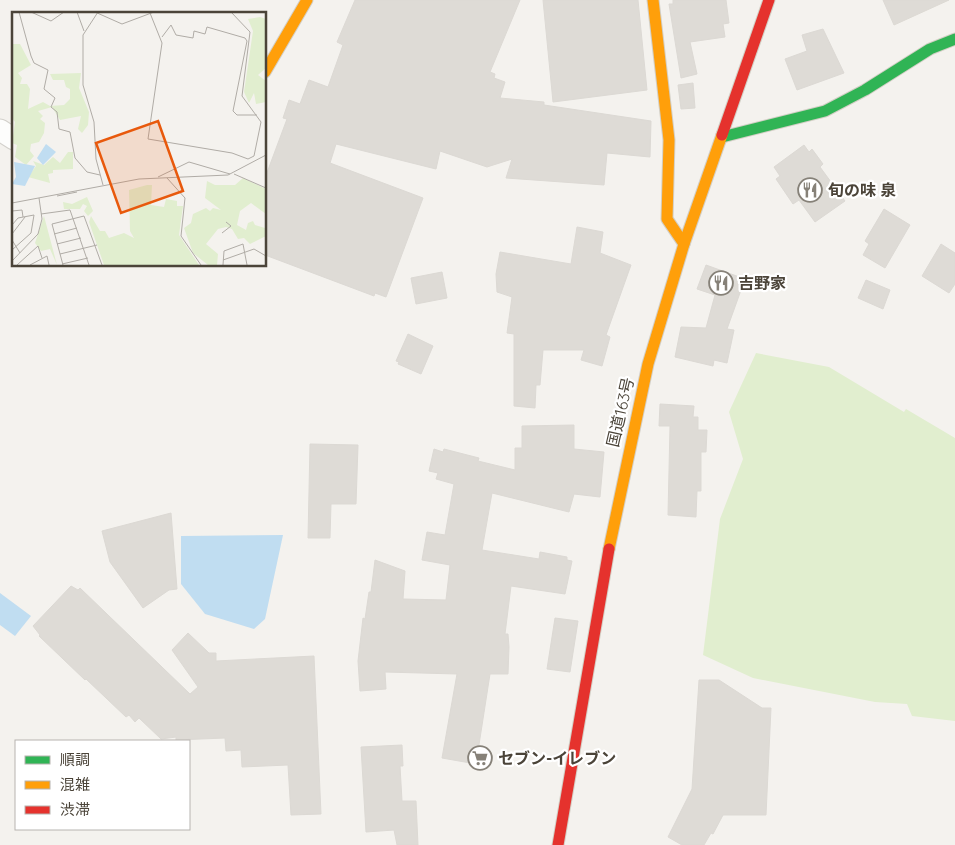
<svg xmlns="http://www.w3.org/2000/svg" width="955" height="845" viewBox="0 0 955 845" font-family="Quicksand,'Noto Sans JP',sans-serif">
<rect width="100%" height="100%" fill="#f4f2ee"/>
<path fill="#e1eecf" d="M756,353l73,14 75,45 2,-3 49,29v283l-43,-5 -5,-12 -32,-2 -122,-24 -50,-23 17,-136 23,-60 -14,-47z"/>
<g fill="#c0ddf1">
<path d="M283,535l-18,84 -11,10 -49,-15 -24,-30v-48z"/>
<path d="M0,593l31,23 -16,20 -15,-11z"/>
</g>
<g fill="#dedbd6" stroke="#dcd9d4">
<path d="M355,0h165l-30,72 5,2 -1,4 11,4 -5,16 44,4v3l107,16 -1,36 -43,-4 -3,32 -98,-7 6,-19 -25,8 -47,-16 -4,18 -100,-25 -6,19 93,35 -37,99 -11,-4 -1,3 -109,-41v-77l22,-59 -4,-1 6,-18 11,4 9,-24 19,7 15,-42 -6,-3z"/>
<path d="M543,0h95l9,90 -94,12z"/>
<path d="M673,0h53l3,23 -6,1 2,13 -35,5 7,32 -16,4 -12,-74h4z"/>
<path d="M883,0h66l-55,25z"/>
<path d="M823,29l21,44 -47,17 -12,-31 22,-8 -5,-16z"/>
<path d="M693,83l2,25 -14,1 -3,-24z"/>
<path d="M804,145l5,7 3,-3 11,15 -3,3 25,34 -30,21 -16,-22 -6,4 -17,-25 4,-3 -6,-9z"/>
<path d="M884,209l26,16 -25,43 -22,-13 6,-11 -4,-3z"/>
<path d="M577,227l26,5 -3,21 31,12 -25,70 4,2 -8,29 -21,-6 3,-10h-41l-3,35h-4l-1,23 -21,-2v-72l-7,-1 5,-36 -15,-5 -1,-18 4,-22 71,12z"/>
<path d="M941,244l14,9v31l-6,9 -27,-17z"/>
<path d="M706,265l39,14 -18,50 7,1 -7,33 -13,-3 -1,6 -38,-9 6,-30 25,1 9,-33 -18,-6z"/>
<path d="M442,272l5,26 -31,6 -5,-26z"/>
<path d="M866,280l24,10 -7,19 -25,-11z"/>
<path d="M408,334l25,12 -12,28 -23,-10 1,-2 -3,-1z"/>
<path d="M660,404l34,2 -1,11h5v13h9l-1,22h-5v39h-4l-1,26 -28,-2 2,-89h-11z"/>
<path d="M574,425v24l30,3 -4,45 -26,-3 -5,18 -77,-19 -10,57 57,9 1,-7 27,5v3l5,1 -7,33 -54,-8 -6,48h3l1,13 -1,27h-18l-14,90 -34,-6 15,-84 -72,-2 1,17 -26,2 -2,-30 5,-43 2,1 4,-27h2l4,-32 30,11 -2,28 43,1 4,-35 -28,-5 5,-28 18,3 9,-51 -18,-5 2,-6 -9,-2 5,-22 9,3 1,-3 35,9 -1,3 37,9v-22h7v-22z"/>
<path d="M310,444l48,1 -2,59h-25l-1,34h-22z"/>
<path d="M171,513l6,76 -8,1 -26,18 -33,-46 -8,-31z"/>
<path d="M71,586l7,4 2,-2 110,106 8,-7 -26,-37 16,-17 21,20h7v8l98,-5 7,158 -30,1 -3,-50 -46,2 -1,-17 -15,1 -1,-13 -49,2v-3l-15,2 -22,-21 -4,4 -6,-7 -3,2 -40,-38 -1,1 -46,-44 1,-1 -7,-9z"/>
<path d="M555,618l23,3 -8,51 -23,-3z"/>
<path d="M699,680h20l43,28h9l-5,107h-43l-10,19 -2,-1 -7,12h-22l-14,-8 24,-48z"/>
<path d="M402,745l1,21h-3l2,35h14l2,44h-21l-3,-15 -28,2 -5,-85z"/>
</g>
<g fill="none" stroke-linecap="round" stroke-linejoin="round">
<g stroke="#d2d0cb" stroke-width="23">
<path id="street" d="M0,130l14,9"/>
</g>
<g stroke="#d3cfc5" stroke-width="13">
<path id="fast" d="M722,137l103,-26 40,-21 65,-41 25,-10"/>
</g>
<g stroke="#d3cfc5" stroke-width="13">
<g id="slow">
<path d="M653,0l16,140 -2,79 17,25"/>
<path d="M265,72l42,-72"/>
<path d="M609,549l39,-185 36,-120 38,-109"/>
</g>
</g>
<g stroke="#d3cfc5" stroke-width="13">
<g id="jam">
<path d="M722,135l47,-135"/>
<path d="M558,845l51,-296"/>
</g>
</g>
<use href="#street" stroke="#fdfdfc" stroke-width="21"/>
<use href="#fast" stroke="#30b455" stroke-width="11"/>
<use href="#slow" stroke="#ff9f0a" stroke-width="11"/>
<use href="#jam" stroke="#e5322d" stroke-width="11"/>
</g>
<defs>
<g id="restaurant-ring" transform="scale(1.25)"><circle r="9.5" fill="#fff" stroke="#868178" stroke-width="1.5"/><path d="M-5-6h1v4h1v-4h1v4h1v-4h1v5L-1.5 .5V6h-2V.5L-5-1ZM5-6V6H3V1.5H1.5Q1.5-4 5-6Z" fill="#868178"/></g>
<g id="supermarket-ring" transform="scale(1.25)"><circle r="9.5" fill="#fff" stroke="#868178" stroke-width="1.5"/><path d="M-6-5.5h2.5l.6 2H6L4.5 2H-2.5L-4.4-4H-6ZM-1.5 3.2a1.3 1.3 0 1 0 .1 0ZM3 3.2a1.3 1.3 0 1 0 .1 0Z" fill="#868178"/></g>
</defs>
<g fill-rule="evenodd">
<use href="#restaurant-ring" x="810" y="190"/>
<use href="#restaurant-ring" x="721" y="283"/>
<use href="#supermarket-ring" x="480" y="758"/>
</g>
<g text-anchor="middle" stroke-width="4.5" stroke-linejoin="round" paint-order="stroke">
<g font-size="16" font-weight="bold" fill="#4b4439" stroke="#fff" text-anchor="start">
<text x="828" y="196">旬の味 泉</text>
<text x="738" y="289">吉野家</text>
<text x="498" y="764">セブン-イレブン</text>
</g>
<g font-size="16" fill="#4b4439" stroke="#fff">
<text transform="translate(620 412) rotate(-77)" y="6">国道163号</text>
</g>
</g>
<g transform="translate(12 12)">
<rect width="254" height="254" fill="#f4f2ee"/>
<path d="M248,5l6,2v49l-8,7 8,6v21l-10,2 -2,-11 -5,10 -5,-11 9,-61 -5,-12zM0,32h8l11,21 -13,8 4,5 -2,6h7l3,5 -2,20 15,-7 7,4 14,-1 6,-6v-10l-4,-2 -2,-7h-11l-3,-6 31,-1 -2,15 10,24 -1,13 -6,8 -4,-4 3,-13 -21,4 -8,-13 -14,4 5,5 -3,3 5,4 -1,10 -5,9 -8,2 -1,7 4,5 -8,9 -11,-8 2,-12 -5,-2 3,-21 -3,-4zM56,140h5v17l-20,1v3l-5,1 2,9 -22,-6 8,-11 -3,-5 11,4 9,-8 7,6zM231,166l23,11v25l-15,-11 -11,8 -3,14 9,5 2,-7 5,-2 2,4 10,3 1,8 -16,8 -6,-6 -6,1 -6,-10 -6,-2 -8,2 -12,15 12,10 -1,11h-9l-15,-12 -9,-25 7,-5 2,-9 13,-6 4,3 3,-3 8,2 -16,-12 2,-17 8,4h20zM135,173h5l-1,20 13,2 2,-8 11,2v5h6l-4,29 20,30h-95l-15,-43 2,-6 9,15h5l4,7 15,-5 10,5 -4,-7 -1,-41zM75,185l6,14 -5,5 -4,-5 3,-5 -4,-2 -3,5h-16l-1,-7 9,2zM32,204l13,49 -7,-16 -9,2 -6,-8z" fill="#e1eecf"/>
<path d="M34,132l10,8 -13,13 -6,-7zM2,150l21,4 -10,20 -13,-2 4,-7z" fill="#c0ddf1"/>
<path fill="none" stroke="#b0aca6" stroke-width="1" d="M7,0l12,44 3,7 14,7 -4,19 11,9 -4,9 6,5 2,17 11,3 5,26 12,14 13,3M19,0l20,9 13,-9M65,0l7,19M83,0l27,12 32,-12M86,0l-15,23v50l11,37 2,37 7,26M219,0l19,20 -8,64 19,26 -7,34M138,1l12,30 -14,96 84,14 16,6 6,-3M150,25l9,-12 5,10 17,3 1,-7 11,3 2,-7 38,11 2,3 -14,70 4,4h20M222,162l32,14M146,165l31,-15 41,12M155,166l18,20 -4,38 20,29M45,184l20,-4M0,191l127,-24 89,-4 38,-20M0,199l10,-1 1,7M29,202l29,-4 19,55M0,213l6,-7 16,-3 -3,18 -19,17M210,221l9,-7 -5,-4M0,222l13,-17M42,222l23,-6M0,228l8,13M45,232l24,-6M48,242l37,-9M211,248l31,-11 12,7M0,249l26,-27 4,-15 -3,-21M50,252l26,-6M5,253l21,-19 4,12M18,253l17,-9 2,9M51,253l-11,-41 32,-8 18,49M211,253l1,-14 19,-7 4,21"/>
<path fill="#e8590c" fill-opacity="0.15" stroke="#e8590c" stroke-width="2.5" d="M146,109l25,70 -62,22 -25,-70z"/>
<rect width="254" height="254" fill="none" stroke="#4b4439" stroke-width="2.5"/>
</g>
<rect x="15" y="740" width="175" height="90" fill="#ffffff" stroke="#b7b4b0"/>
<rect x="25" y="756" width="25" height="8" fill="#30b455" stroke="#b7b4b0"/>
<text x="60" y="765" font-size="15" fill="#4b4439">順調</text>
<rect x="25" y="781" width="25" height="8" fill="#ff9f0a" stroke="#b7b4b0"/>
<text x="60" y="790" font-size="15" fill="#4b4439">混雑</text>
<rect x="25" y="806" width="25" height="8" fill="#e5322d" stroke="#b7b4b0"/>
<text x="60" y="815" font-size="15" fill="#4b4439">渋滞</text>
</svg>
